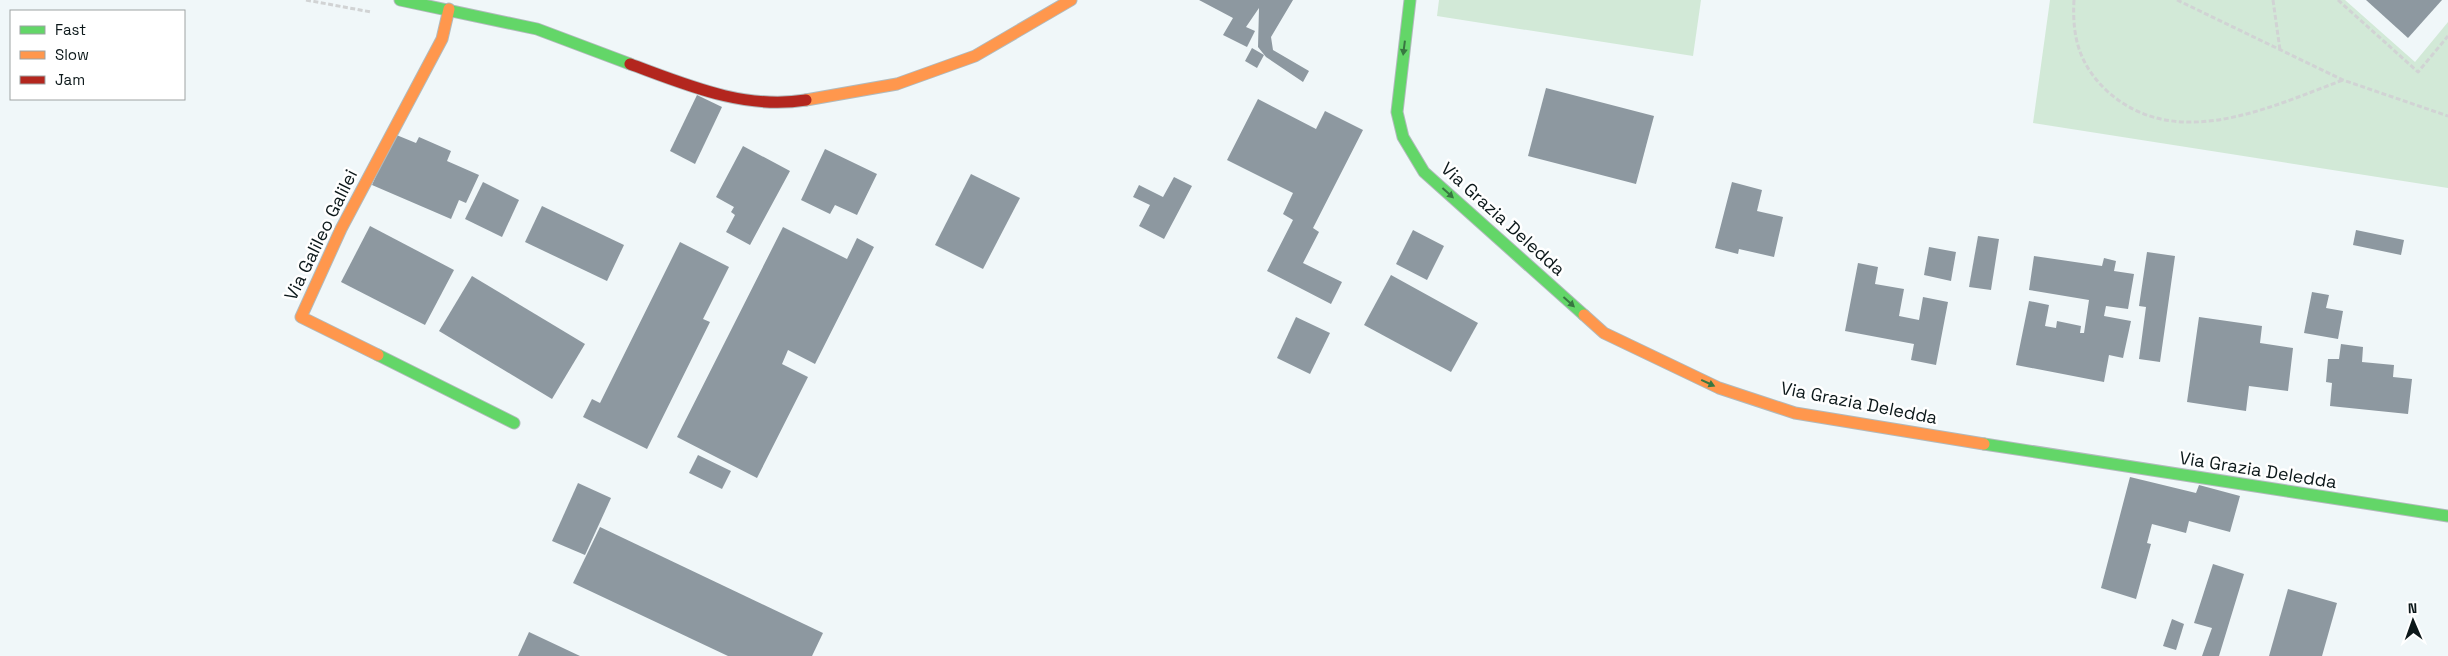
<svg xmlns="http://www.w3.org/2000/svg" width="2448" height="656" viewBox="0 0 2448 656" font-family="'Space Grotesk',sans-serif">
<rect width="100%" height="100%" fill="#f0f7f9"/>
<g fill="#d2e9d7">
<path d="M1439,0h262l-8,56 -256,-40z"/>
<path d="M2050,0h295l70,62 33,-40v166l-415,-65z"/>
</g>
<g fill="#8d98a0">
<path d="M1199,0h94l-22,37 2,13 36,21 -6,11 -37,-25 -8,-10 1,-39 -13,19 9,4 -8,16 -24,-12 10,-17z"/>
<path d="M2366,0h76l-34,38z"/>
<path d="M1252,48l12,7 -7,13 -12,-7z"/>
<path d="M1546,88l108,28 -18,68 -108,-28z"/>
<path d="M697,95l25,12 -27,57 -25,-13z"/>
<path d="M1258,99l58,30 9,-18 38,19 -50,98 6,4 -16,31 39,19 -11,22 -64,-33 26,-51 -10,-6 10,-21 -66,-33z"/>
<path d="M394,134l22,9 3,-6 32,14 -4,10 32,14 -13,28 -7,-3 -8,19 -79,-34z"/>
<path d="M743,146l47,25 -40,74 -24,-13 9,-17 -4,-3 3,-5 -18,-10z"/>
<path d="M825,149l52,25 -20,41 -22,-10 -5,9 -29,-14z"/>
<path d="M971,174l49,24 -37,71 -48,-24z"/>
<path d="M1174,177l18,9 -28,53 -25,-13 11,-21 -17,-8 6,-12 24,12z"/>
<path d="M483,182l36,18 -17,37 -37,-18z"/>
<path d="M1732,182l30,8 -5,21 26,6 -9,40 -35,-8 -1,5 -23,-6z"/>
<path d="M542,206l82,39 -17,36 -82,-39z"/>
<path d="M370,226l84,44 -29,55 -84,-43z"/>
<path d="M783,227l64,32 10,-21 17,9 -59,117 -27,-14 -6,14 26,13 -51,101 -80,-41z"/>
<path d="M1413,230l31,16 -17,34 -31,-16z"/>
<path d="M2356,230l48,10 -3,15 -48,-10z"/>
<path d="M1978,236l21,3 -8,51 -22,-3z"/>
<path d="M680,242l49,25 -26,52 7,3 -63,127 -64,-32 9,-18 8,4z"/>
<path d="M1929,247l27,5 -5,29 -27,-6z"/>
<path d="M2147,252l28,4 -15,106 -21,-3 7,-52 -7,-1z"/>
<path d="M2034,256l68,10 2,-8 12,3 -2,10 20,3 -6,35 -22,-3 -2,10 27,5 -8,37 -14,-3 -5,27 -88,-17 13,-64 20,4 -4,21 11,2 1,-7 24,5 -1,7h4l5,-33 -60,-10z"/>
<path d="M1858,263l20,4 -3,17 29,5 -5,27 20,4 4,-23 25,5 -12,63 -25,-5 3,-16 -69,-13z"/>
<path d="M1391,275l87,48 -27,49 -87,-47z"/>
<path d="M472,276l113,68 -33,55 -113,-68z"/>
<path d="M2312,292l17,3 -3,13 17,3 -5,28 -34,-6z"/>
<path d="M1296,317l34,16 -20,41 -33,-16z"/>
<path d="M2199,317l63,9 -2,17 33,5 -5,43 -39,-5 -3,25 -59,-9z"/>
<path d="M2341,344l22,3 -1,15 32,3 -1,12 19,2 -4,35 -78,-8 2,-23 -6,-1 2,-23h11z"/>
<path d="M698,455l33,16 -9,18 -33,-16z"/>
<path d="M2130,477l66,16 3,-8 41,11 -10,36 -41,-11 -3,12 -34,-9 -5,19 4,1 -15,55 -35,-11z"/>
<path d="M578,483l33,15 -26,57 -33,-14z"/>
<path d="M600,527l223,106 -11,23h-84l-155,-73z"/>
<path d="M2213,564l31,10 -25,82h-17l10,-28 -18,-5z"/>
<path d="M2288,589l49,14 -15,53h-53z"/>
<path d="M2172,619l12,5 -8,26 -13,-4z"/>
<path d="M529,632l51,24h-62z"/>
</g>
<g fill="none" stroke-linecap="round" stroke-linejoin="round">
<g stroke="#b1babc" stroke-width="13">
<g id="fast">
<path d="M400,0l137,29 93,35"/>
<path d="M1410,0l-13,112 6,25 21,35 160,143"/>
<path d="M378,355l136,68"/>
<path d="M1984,444l464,72"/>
</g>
</g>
<g stroke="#b1babc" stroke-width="13">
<g id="slow">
<path d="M806,100l91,-16 78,-28 96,-56"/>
<path d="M1584,315l20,18 115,55 76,25 189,31"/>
<path d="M378,355l-77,-38 40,-88 101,-190 7,-30"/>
</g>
</g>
<g stroke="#b1babc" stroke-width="13">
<path id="jam" d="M630,64c57,21 114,46 176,36"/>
</g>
<g stroke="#d1d3d4" stroke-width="3" stroke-dasharray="5 2.5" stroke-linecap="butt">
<path d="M306,0l65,12"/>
<path d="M2074,0c-2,37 5,64 32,90 69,64 164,17 237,-10"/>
<path d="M2177,0l166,80 105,36"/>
<path d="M2273,0l7,50"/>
<path d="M2338,0l80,72 30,-36"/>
</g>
<use href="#fast" stroke="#63d668" stroke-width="11"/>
<use href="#slow" stroke="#ff974d" stroke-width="11"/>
<use href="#jam" stroke="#b3261e" stroke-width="11"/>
</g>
<defs><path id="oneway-solid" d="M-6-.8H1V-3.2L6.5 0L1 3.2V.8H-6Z" transform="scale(1.25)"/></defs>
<g fill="#387741">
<use href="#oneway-solid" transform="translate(1404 48) rotate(97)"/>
<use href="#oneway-solid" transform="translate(1448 193) rotate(42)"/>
<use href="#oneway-solid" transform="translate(1569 302) rotate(42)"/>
<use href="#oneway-solid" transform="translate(1708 383) rotate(25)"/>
</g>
<g text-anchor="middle" stroke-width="5" stroke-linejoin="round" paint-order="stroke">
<g font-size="18" fill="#0c181a" stroke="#fff">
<text transform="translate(1503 219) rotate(42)" y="6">Via Grazia Deledda</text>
<text transform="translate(321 235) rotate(-64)" y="6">Via Galileo Galilei</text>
<text transform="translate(1859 403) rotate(11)" y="6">Via Grazia Deledda</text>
<text transform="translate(2258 470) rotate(9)" y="6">Via Grazia Deledda</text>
</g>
</g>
<rect x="10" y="10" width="175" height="90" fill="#ffffff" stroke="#9ea3a3"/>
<rect x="20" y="26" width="25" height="8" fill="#63d668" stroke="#9ea3a3"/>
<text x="55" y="35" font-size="15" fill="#0c181a">Fast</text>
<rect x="20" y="51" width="25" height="8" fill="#ff974d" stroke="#9ea3a3"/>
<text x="55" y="60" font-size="15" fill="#0c181a">Slow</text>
<rect x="20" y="76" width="25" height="8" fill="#b3261e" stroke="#9ea3a3"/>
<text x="55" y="85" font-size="15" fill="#0c181a">Jam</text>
<g transform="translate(2413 621) rotate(358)" stroke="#ffffff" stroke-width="4" paint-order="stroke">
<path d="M0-4L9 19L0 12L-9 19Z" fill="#0c181a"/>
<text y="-8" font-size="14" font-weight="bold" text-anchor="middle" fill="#0c181a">N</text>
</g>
</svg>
